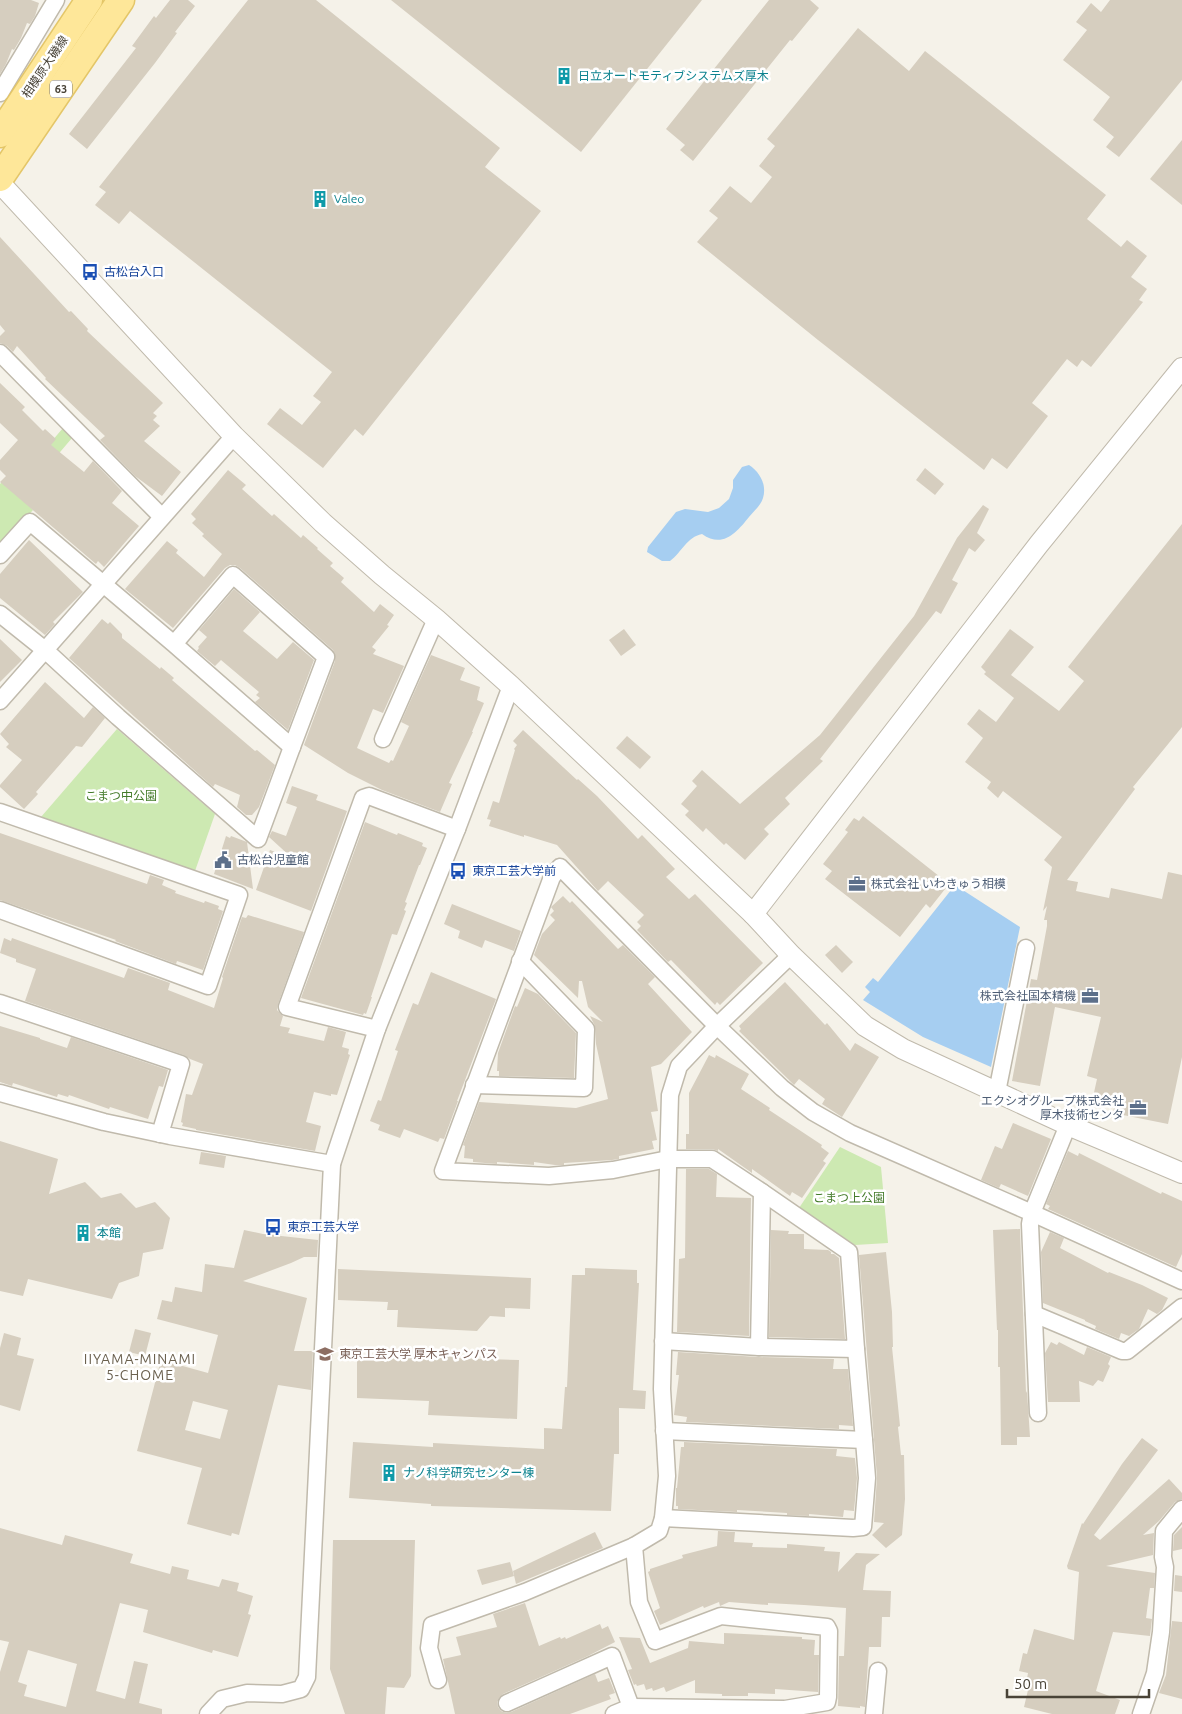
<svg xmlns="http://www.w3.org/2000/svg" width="1182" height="1714" viewBox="0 0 1182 1714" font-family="Ubuntu,'Noto Sans JP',sans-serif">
<rect width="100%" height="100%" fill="#f5f2e9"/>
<g fill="#cde9b2">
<path d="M63,428l9,10 -51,60 12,12 -33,37v-63l2,-2 9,7z"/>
<path d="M117,729l98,85 -20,57 -154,-54z"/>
<path d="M840,1147l41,20 7,76 -33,2 -56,-37z"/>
</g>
<g fill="#a6cef1">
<path d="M749,465c11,7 18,20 14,33 -2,7 -9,13 -14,19 -12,15 -26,32 -47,17 -15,3 -20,18 -32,27h-8l-15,-9 1,-5 28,-35 9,-3 23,3 11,-4 10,-9 4,-11v-8l9,-13z"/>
<path d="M955,885l65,42 -29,140 -68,-30 -60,-37 7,-8 -5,-5 8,-9 5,4z"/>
</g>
<g fill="#d6cebf" fill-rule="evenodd">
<path d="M0,0h31l8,3 -4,13 -5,8 -3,-1 -6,15 -7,12 -2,-1 -6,15 -6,10z"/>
<path d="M170,0h18l7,6 -20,26 2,1 -22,30 -68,86 -18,-15 67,-86 -4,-2 22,-30 2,2z"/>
<path d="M248,0h68l184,148 -15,19 56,44 -178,225 -8,-7 -32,39 -56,-44 13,-16 22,17 19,-23 -8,-6 19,-24 -202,-161 -11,13 -24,-19 11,-13 -7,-5z"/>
<path d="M391,0h311l-121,152z"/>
<path d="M769,0h41l9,8 -27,33 -2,-1 -97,121 -13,-11 5,-5 -19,-16z"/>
<path d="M1110,0h72v80l-63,77 -13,-10 8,-10 -21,-17 17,-23 -47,-37 24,-30 -11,-8 15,-19 10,9z"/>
<path d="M858,28l51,43 16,-20 181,144 -19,24 34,28 6,-7 20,16 -16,21 16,12 -8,11 4,2 -52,65 -9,-7 -5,7 -10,-8 -35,44 16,13 -41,53 -15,-11 -8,12 -166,-130 -121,-98 21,-24 -9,-7 21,-25 21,17 21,-26 -13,-11 16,-20 -8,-7z"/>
<path d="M1182,140v65l-32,-26z"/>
<path d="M0,237l69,75 2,-1 17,18 -1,2 76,72 -10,10 4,3 -4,4 7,6 -16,15 37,31 -19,24 -27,-20 -35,-36 5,-4 -60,-57 1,-1 -29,-32 -4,6 -6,-6 -7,-3v-7l5,-5 -5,-6z"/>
<path d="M0,383l25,24 -3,3 21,21 2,-2 11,10 -5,6 33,27 9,-11 29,30 -10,12 27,23 -35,41 -6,-6 -2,3 -96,-82 6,-6 -6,-6v-10l18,-20 -18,-17z"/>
<path d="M925,468l19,16 -9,11 -19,-15z"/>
<path d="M228,470l18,15 -4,4 30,27 2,-2 27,24 2,-3 15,13 -1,1 16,14 -3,3 14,12 -3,4 33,30 6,-8 14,11 -7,10 2,1 -17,21 4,3 -3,4 31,12 -21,47 -10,-4 -16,39 32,15 2,-3 2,1 16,-35 -8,-4 30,-67 34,13 -5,12 20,7 -3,13 7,3 -12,29h1l-24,51 3,1 -12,28 -58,-22 -34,-17 -44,-28 31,-84v-7l-2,-4 -93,-82 -5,-3h-5l-5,3 -52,60 -48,-39 42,-48 11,9 -2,3 28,24 18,-23 -20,-18 2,-2 -12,-11 4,-4 -5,-5z"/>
<path d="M983,505l6,4 -12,24 8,7 -10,12 -6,-4 -17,32 6,3 -17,31 -5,-3 -116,148 3,2 -38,37 5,6 -26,25 5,5 -24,26 -19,-17 -2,2 -18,-17 -3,4 -18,-17 4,-4 -8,-7 16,-18 -5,-5 10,-11 38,34 80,-69 94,-119 43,-78z"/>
<path d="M1182,524v203l-49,60 2,2 -68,91 11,2 -2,9 33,7 2,-10 51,11 6,-27 14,3v182l-14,67 -55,-11 2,-11 -22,-5 4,-18 -10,-3 14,-59 -46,-10 -15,79 -28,-5 19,-102 6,1 10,-54v-6h-3l3,-14 -4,5 9,-44 -8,-7 18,-23 -59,-46 -5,7 -11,-10 4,-6 -26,-20 18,-24 -16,-14 12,-15 17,13 18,-24 -30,-24 2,-2 -5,-5 29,-38 24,18 -23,28 48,36 25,-30 -16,-14z"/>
<path d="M29,540l54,52 -30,30 2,2 -10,11 -45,-37v-24z"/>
<path d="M234,589l26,23 -17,19 34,28 16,-17 21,18 -26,70 -33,-28 5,-4 -4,-3 3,-3 -38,-32 -6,6 -18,-15 2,-3 -1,-1 9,-10 -8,-7z"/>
<path d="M102,619l6,5 2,-2 12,12v4l38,31 1,-2 13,11 -2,2 83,71 2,-1 18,15 -16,42 -7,8h-6l-9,-8 3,-12 -25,-11 -2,3 -144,-129z"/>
<path d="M624,629l12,16 -15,11 -12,-16z"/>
<path d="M0,639l22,21 -22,22z"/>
<path d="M45,682l39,36 9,-11 12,11 -23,29 -6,-1 -40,46 2,2 -14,15 -24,-22v-2l22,-25 -16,-13 3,-3 -9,-10z"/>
<path d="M523,730l54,50 1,-1 19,17 41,43 4,-4 33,34 -9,8 23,22 6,-5 68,69 -43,42 -3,-3 -2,3 -44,-45 -3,2 -31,-32 4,-4 -4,-4 7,-7 -36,-34 -10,10 -41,-46 -33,-10v2l-35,-11 2,-6 -4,-1 6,-18 6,2 16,-53 -1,-1 3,-4 -4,-4z"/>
<path d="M627,736l24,21 -11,12 -24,-21z"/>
<path d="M292,786l26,9 -2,5 31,11 -36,100 -55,-21 14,-40 22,8 -23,-21 3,-6 14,5 11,-29 -11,-4z"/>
<path d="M863,816l86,68 -19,24 -4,-4 -26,33 -75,-58 7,-8 -9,-7 25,-32 -3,-2 9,-12 5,3z"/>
<path d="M365,822l32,13 1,-2 25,10 -1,3 5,2 -7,17h-1l-14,37 2,1 -3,7 2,1 -9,24 -5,-1 -21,63h1l-6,17 -2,-1 -1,2 -62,-17z"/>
<path d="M0,833l147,51 3,-9 14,5 -2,5 14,6 -1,2 29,10 1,-2 14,5 -1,3 5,2 -20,59 -26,-9 -1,3 -61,-23 1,-1 -116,-40z"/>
<path d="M226,836l4,2 1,-2 16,6 6,47 -39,-15z"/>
<path d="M563,896l7,7 2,-2 46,48 5,-4 32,32 -7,7 44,48 -31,32 -10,3 7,44 -7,1 6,28 -5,1 2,8 -35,7v3l-7,1 -48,3v2h-9l-21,-3v3l-37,-3v2l-24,-2v-3l-9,-1 1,-12 -2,-1 16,-43 97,6 32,-9 -12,-55 -1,-18 -5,-10 13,6 -15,-15 -6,-26h-3l-1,17 -44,-43 8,-21 13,-14 -5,-5 4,-4 -3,-4z"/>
<path d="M452,904l69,27 -7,20 -29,-11 -3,8 -24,-10 2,-7 -16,-7z"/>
<path d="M248,915l56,17 -26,72 -1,6 6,6 -3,10 10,2 -2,5 36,8 4,-14 18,5 -4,15 7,2 -1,5 2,1 -13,40 -6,-1v2l-17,-4 -8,30 15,4 -6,25 -119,-21v-1l-14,-3 1,-3 -2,-1 5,-28 6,1 11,-31 -13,-5 -6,-4 -159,-54 11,-32 -20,-7v-3l-16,-6 4,-15 7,3 1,-3 112,40 4,-10 42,15 -2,7 46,18 9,-30 -1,-1 20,-60 4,1z"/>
<path d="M836,945l17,17 -11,11 -17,-18z"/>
<path d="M431,972l65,27 -39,102h1l-14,38 -4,-1 -2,4 -34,-13 -4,9 -22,-8 2,-5 -10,-4 8,-21 3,1 17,-50 -3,-1 18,-47 5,2z"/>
<path d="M785,982l40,43 2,-2 23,28 5,-8 24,14 -37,60 -20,-13 3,-5 -26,-20 -5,6 -6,-6 -49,-48 2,-2 -2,-3z"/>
<path d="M525,988l13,6 38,39 -2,45 -75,-2v-5h-2l1,-18 17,-47 2,1z"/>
<path d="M0,1026l40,12v1l27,9 4,-11 97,33 -5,17 -4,-1 -11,33 -38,-12 -1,2 -40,-14 -1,2 -10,-3 -1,3 -44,-14 -1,3 -12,-4z"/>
<path d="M709,1055l6,3 1,-3 33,19 -8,15 29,19 -1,2 53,35 -1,2 8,6 -6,8 3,2 -24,35 -10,-6 -2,4 -38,-27v4l-34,-24v2l-6,-2h-26v-15h3v-41z"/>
<path d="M1013,1123l38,16 -23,57 -27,-12 -2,4 -18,-8 14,-34 7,3z"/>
<path d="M0,1141l58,18 -9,35 36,-12 16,16 20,-5 15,15 19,-6 15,16 -7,31 -20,4 -4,23 -20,7 -7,16 -84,-20 -5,17 -23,-5z"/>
<path d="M1068,1151l10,5 1,-3 82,41 1,-2 20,9v53l-6,13 -128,-58 2,-3 -4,-2z"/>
<path d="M201,1152l25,4 -2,12 -25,-4z"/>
<path d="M686,1169h23l8,5 -1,23 35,1 -2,138 -72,-4 2,-73 6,-1z"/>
<path d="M1020,1229l6,164 1,-2 3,46h-13v8h-16l-1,-78h-2v-37h-1l-4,-100z"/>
<path d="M244,1230l19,4 55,6 -1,17h-13l-13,6 -48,18 64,17 -13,53h19l-2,39 -33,-5 -39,150 -7,-2 -1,3 -44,-12 15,-56 -65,-17 24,-91 47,13 10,-38 -61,-16 5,-19 10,2 3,-15 27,5 3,-28 29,4zM193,1401l35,9 -8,29 -35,-9z"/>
<path d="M771,1230l18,1 -1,3h16v15l24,1 3,2v2h3l5,4 6,81 -76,-2z"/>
<path d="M1050,1232l14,6 -4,10 48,25 1,-1 33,13 26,13 -6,12 -5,4 -9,-5 -9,20 -10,7 -8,-3 -2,6 -24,-10 1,-3 -11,-5v-1l-42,-17 -2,-51z"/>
<path d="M886,1252l6,60 1,35h-1l8,79 -2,1 3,28h3l1,44 -3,36 -16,13 -14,-13 12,-12 -10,-1 3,-45 -18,-222z"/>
<path d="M585,1268l52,2v13h2l-6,107 13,1 -1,18 -26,-1v46h-5l-3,57 -180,-5v-2l-82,-6 4,-56 80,5v-4l111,6v-21l18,1 3,-42h2l5,-112h13z"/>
<path d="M338,1269l193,9 -1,31 -25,-1v9l-15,-1 -13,15 -80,-4 1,-17h-11l1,-8 -50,-2z"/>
<path d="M135,1329l16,4 -6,23 -16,-4z"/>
<path d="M4,1333l17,5 -4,17 17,4 -14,52 -20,-6v-57z"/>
<path d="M1051,1342l6,3 2,-3 25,13 3,-8 24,10 -3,7 2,2 -7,16 -5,-2 -5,6 -14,-5 1,21h-32l-3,-49z"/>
<path d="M678,1352l80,5 76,2 -1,10h15l5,57 -14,-1v4l-153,-7 1,-5 -13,-2 5,-40h-3z"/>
<path d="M357,1355l98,1 -2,2 66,2 -2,59 -89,-4 1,-14 -72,-3z"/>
<path d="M1142,1438l16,12 -64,85 6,5 69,-61 13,14v6l-7,3 -16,19 -16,14 11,-2 -1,22 -47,11 49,7 -1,15h-4l-4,30 6,1 -2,17 -37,-4 -17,59 24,9 -5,14h-63l-28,-7 4,-17h-3l3,-17 -9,-2 4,-18 4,1 7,-25 40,11 5,-68 -11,-3 -1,-3 15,-43 1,1 39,-60z"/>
<path d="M684,1442l153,7 -1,7 19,2 2,20 -3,33 -10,-1 -1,7 -34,-3v2l-22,-1v-2l-50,-3v2l-59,-3v-3h-2v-18h1l4,-41h3z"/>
<path d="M1182,1527v22l-9,2 1,-16z"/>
<path d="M0,1528l62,17 3,-10 68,19 -3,9 40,11 2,-8 17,4 -2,9 32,8 3,-8 17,4 -2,8 16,5 -5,18 3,1 -13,42 -25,-7 -1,3 -69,-21 5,-22 -28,-7 -24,88 29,8 9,-38 14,3 -9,39 23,6v5h-162v-42l9,-30 -9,-2zM28,1650l49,14 -11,43 -42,-11 3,-11 -9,-3z"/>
<path d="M718,1531l17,1 -1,10 19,1 -1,4 35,1v-4l38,3 -1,4 16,1 -2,20 18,-19 24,1 -14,11 -3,25 28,1 -1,26h-8l-1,30h-12l-4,60 -5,-1v2l-22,-2 1,-50h5l2,-48 -42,-3 -36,-2v2l-39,-3 -9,4 -1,-4 -15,6 -1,-2 -43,19 -6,-14 6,-3 -12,-36 2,-1v-2l33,-11 -1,-3 35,-9z"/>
<path d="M595,1532l8,16 -87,36 -3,-13z"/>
<path d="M333,1540h82l-4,136 -7,12 -17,-1 -2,27h-40l-15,-45z"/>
<path d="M510,1562l4,14 -32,9 -5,-15z"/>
<path d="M1175,1575l7,1v16l-8,-1z"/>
<path d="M525,1603l14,43 21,-9 1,2 4,-2 1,2 34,-15 2,5 6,-3 7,16 -27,14 -85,38 -6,8 1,5 3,4 5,2 5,-1 84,-38 3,8 11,-4 6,15 -6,2 2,4 -41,15h-115l-12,-55 18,-4 -5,-18 41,-10 -4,-13z"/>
<path d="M1172,1621l10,1v77l-23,-6 7,-18z"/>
<path d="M724,1633l78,4v2l13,1 -1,15h5l-1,37 -43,-3v5l-27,-1v3h-26v-2l-27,-1v-13l-29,12 -2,-5 -11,4 -1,-3 -6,2 -2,-6 -7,2 -1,-2 -2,1 -6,-15 4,-1 -13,-32 21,1 10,25 38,-15 1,-7 35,3z"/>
</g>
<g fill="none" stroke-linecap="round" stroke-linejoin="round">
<g stroke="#c0baac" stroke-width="19">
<g id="minor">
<path d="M0,93l56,-93"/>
<path d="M0,353l162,164"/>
<path d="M0,555l30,-33 144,122 118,103 34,-90 -93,-82 -59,69"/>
<path d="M0,614l45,36 73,67 140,122 34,-92"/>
<path d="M0,701l234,-265"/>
<path d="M383,739l53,-120"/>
<path d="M0,812l239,83 -31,91 -208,-76"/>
<path d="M0,1003l181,61 -21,70"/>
<path d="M377,1029l-90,-22 76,-209 6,-2 88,33"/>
<path d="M474,1085l110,3 2,-59 -66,-68"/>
<path d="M997,1092l29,-144"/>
<path d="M0,1093l104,29 66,14 162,28"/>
<path d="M1034,1314l88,37h5l55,-44"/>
<path d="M663,1341l96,6 97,2 -7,-97 -87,-60 -50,-33h-44l-55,11 -64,6 -106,-5 109,-294 8,-10 157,159 65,62 31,24 37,21 182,80 150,68"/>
<path d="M759,1347l3,-155"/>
<path d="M856,1349l8,91"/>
<path d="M1038,1413l-8,-189 2,-11 36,-88"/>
<path d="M663,1518l190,10 10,-1 4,-49 -3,-38 -200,-9"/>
<path d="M438,1680l-9,-32 3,-23 93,-33 109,-46 25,-15 4,-13 4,-42 -5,-87 8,-294 9,-29 38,-40 74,-71"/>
<path d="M507,1703l105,-47 19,51"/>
<path d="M208,1714l14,-15 25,-6 35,1 19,-5 6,-12 25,-513 45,-135 80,-200 54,-143"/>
<path d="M614,1714l17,-7 154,2 42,-7 1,-5 1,-66 -2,-4 -106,-11 -66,25 -16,-39 -5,-56"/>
<path d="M874,1714l4,-43"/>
<path d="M1141,1714l14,-41 6,-41 4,-65 -2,-10 1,-26 18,-22"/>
</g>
</g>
<g stroke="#c0baac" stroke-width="22">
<g id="tertiary">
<path d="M0,183l234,253 89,87 59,52 54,44 75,67 242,228 38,41 74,71 38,23 165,76 114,48"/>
<path d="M753,914l286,-370 143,-176"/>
</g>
</g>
<g stroke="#e4c668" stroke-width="29">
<g id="primary">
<path d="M0,134l89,-134"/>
<path d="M0,178l121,-178"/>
</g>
</g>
<use href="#minor" stroke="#fff" stroke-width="16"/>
<use href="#tertiary" stroke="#fff" stroke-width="20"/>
<use href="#primary" stroke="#fee799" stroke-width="26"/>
</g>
<defs>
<g id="building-bare" transform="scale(1.35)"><path d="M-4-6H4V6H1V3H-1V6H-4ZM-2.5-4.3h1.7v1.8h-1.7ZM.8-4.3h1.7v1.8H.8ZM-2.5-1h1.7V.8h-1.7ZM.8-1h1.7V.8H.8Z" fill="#0f9aa8" stroke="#fff" stroke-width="2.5" paint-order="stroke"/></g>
<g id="bus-bare" transform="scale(1.35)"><path d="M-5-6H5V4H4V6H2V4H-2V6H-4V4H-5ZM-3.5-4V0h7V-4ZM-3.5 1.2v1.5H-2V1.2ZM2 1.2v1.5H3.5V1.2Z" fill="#1a4fb4" stroke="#fff" stroke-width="2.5" paint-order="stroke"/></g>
<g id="civic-bare" transform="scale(1.35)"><path d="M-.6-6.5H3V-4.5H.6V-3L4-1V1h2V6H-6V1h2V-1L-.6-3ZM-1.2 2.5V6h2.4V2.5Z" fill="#5c6f8a" stroke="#fff" stroke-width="2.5" paint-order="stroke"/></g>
<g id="office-bare" transform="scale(1.35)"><path d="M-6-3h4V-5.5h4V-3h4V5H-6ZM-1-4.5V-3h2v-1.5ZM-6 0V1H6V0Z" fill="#5c6f8a" stroke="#fff" stroke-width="2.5" paint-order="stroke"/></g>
<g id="university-bare" transform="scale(1.35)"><path d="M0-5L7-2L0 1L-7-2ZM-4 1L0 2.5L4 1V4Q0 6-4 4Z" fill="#8d6e63" stroke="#fff" stroke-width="2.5" paint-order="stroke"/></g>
</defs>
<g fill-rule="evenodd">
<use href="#building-bare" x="564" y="76"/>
<use href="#building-bare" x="320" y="199"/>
<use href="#bus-bare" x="90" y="272"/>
<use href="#civic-bare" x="223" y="860"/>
<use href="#bus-bare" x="458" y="871"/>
<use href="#office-bare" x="857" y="884"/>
<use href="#office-bare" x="1090" y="996"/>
<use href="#office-bare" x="1138" y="1108"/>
<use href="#bus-bare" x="273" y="1227"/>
<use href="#building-bare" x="83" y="1233"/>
<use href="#university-bare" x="325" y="1354"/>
<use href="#building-bare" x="389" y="1473"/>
</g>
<g text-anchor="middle" stroke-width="5" stroke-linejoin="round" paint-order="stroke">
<rect fill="#fff" stroke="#807b73" stroke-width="1" x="50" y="80.5" width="22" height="17" rx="4"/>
<g font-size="11" font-weight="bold" fill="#494337">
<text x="61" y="93">63</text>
</g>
<g font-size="12" fill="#494337" stroke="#fff">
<text transform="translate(45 67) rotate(-56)" y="4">相模原大磯線</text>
</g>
<g font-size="12" fill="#0d838f" stroke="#fff" text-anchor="start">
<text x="578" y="80">日立オートモティブシステムズ厚木</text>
<text x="334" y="203">Valeo</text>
<text x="97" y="1237">本館</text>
<text x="403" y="1477">ナノ科学研究センター棟</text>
</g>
<g font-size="12" fill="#164399" stroke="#fff" text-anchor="start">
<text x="104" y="276">古松台入口</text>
<text x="472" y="875">東京工芸大学前</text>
<text x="287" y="1231">東京工芸大学</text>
</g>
<g font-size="12" fill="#447b2a" stroke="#fff">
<text x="121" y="800">こまつ中公園</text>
<text x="849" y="1202">こまつ上公園</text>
</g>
<g font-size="12" fill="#4e5e75" stroke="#fff" text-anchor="start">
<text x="237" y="864">古松台児童館</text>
<text x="871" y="888">株式会社 いわきゅう相模</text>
<text x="1076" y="1000" text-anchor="end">株式会社国本精機</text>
<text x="1124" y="1105" text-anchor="end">エクシオグループ株式会社<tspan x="1124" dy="14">厚木技術センタ</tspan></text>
</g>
<g font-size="12" fill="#785e54" stroke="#fff" text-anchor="start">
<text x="339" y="1358">東京工芸大学 厚木キャンパス</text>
</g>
<g font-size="14" letter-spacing="1" fill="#6b614f" stroke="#fff">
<text x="140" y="1364">IIYAMA-MINAMI<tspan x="140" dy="16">5-CHOME</tspan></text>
</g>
</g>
<path d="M1007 1689v8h142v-8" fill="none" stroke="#494337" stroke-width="2.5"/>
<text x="1014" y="1689" font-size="15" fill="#494337" stroke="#ffffff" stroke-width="4" paint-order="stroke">50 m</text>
</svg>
